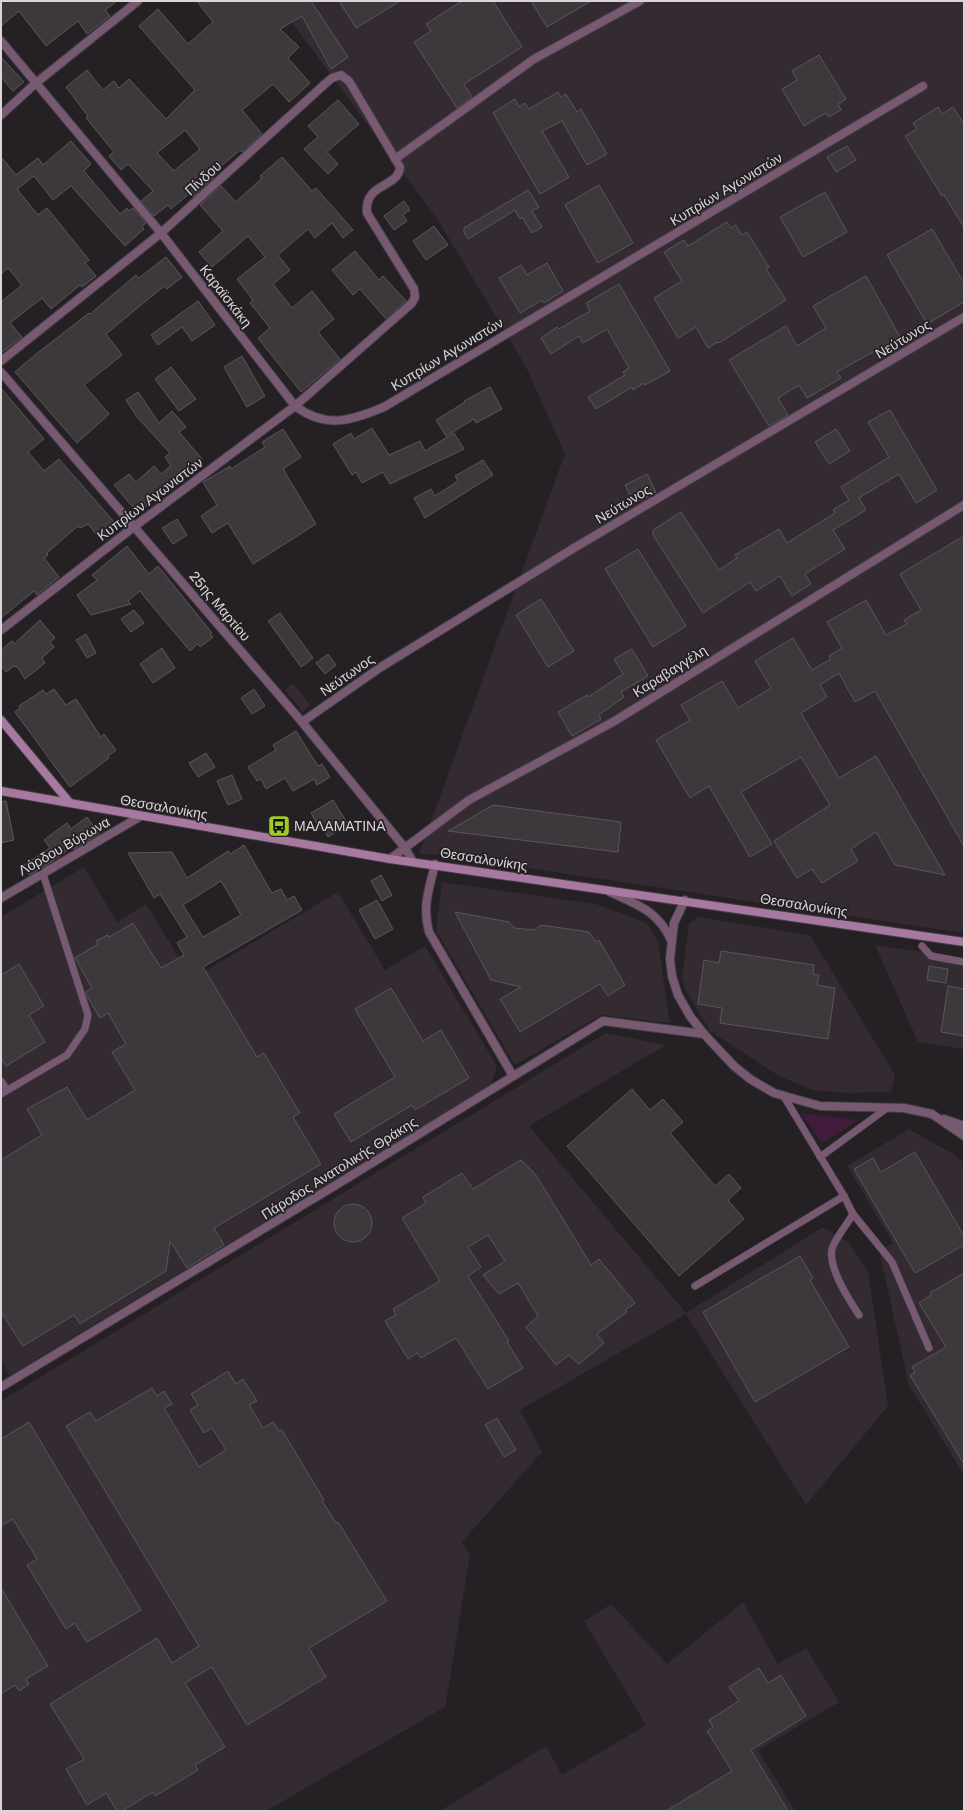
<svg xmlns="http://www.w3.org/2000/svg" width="965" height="1812" viewBox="0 0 965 1812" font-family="Rubik,sans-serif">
<rect width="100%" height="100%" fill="#252024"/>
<g fill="#342a32">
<path d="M276,1h688v932l-524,-78 -21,-1 146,-400 -40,-89 -89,-148z"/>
<path d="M293,683l17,22 -7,7 -18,-22z"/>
<path d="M84,867l33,55 29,-18 46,75 146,-87 47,78 40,-24 72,120 -6,20 -481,289 -9,-14v-444z"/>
<path d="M442,882l154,22 50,19 12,18 12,82 -69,-8 -86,50 -79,-134z"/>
<path d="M698,917l112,18 85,140 -4,17 -43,1 -36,-3 -33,-14 -69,-45 -24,-40 -4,-13 7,-54z"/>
<path d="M875,945l89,13v91l-46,-7z"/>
<path d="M606,1033l60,12 -137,81 157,187 137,-86 25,15 20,29 20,135 -82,99 -120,-191 -166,96 22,42 -80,90 8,14 -25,151 -179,104h-265v-410z"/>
<path d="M909,1129l44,25 11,9v312l-55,-90 -30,-134 14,-8 -46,-77z"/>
<path d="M743,1602l35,62 28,-16 33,54 -81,48 37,61h-355l106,-65 16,29 84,-50 -62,-104 27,-17 56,60z"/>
</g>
<path fill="#411b3c" d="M800,1113l59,7 -37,23z"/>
<g fill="#3d383c" stroke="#5b565a" fill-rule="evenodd">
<path d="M1,1h116l-12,9 5,6 -23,18 -9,-13 -32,25 -27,-35 -18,15z"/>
<path d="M197,1h114l37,56 -17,12 -29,-53 -22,13 19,18 -11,11 22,25 -21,19 -16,-18 -31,26 20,24 -20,18 -2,-2 -28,24 2,3 -21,20 -3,-4 -19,16 -3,-4 -14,11 -13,-15 12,-10 -25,-27 -7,6 -12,-14 5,-4 -28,-34 2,-2 -22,-29 21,-17 16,20 11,-9 5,7 10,-9 37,40 29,-29 -56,-64 19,-17 30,35 25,-22zM185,130l15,19 -26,22 -17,-18z"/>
<path d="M339,1h61l-44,27z"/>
<path d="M462,1h31l29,46 -58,37 8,13 -15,11 -43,-66 17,-11 -5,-7z"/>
<path d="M531,1h60l-44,26z"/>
<path d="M819,55l27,44 -8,5 3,6 -13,7 -2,-4 -22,13 -22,-37 15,-9 -5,-9z"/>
<path d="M1,57l23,25 -11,9 -12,-14z"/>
<path d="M558,92l3,5 5,-3 11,18 4,-3 26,45 -20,11 -25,-44 -20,10 27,46 -29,17 -47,-81 22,-14 4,8 6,-4 4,6z"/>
<path d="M338,100l21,24 -32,28 11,12 -10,10 -24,-25 14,-12 -10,-11z"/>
<path d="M938,107l4,7 11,-7 11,17v103l-20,-32 -2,1 -37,-60 12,-7 -4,-6z"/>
<path d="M71,141l20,23 -7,7 36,43 7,-6 2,3 4,-3 13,15 -4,3 2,3 -19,17 -54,-60 -18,14 -19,-24 -17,13 21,26 9,-7 42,52 -4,3 11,13 -14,11 -2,-2 -29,24 -9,-11 -32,25 12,14 -21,16v-51l21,-17 -14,-17 -7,6v-117l15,18 22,-17 5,7z"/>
<path d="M847,146l9,14 -20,12 -9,-15z"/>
<path d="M282,157l30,34 4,-3 37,42 -10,8 -11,-15 -17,15 -7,-9 -30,26 12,15 -17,14 19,24 20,-17 22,28 -16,13 22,27 -39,33 -43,-54 12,-10 -20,-25 3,-3 -16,-21 28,-22 -17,-21 -36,31 -13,-15 24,-21 -23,-26 21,-19 15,16 26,-24 -2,-2z"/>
<path d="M599,185l34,58 -35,20 -33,-58z"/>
<path d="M528,190l11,17 -7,4 10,16 -10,6 -10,-16 -2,2 -5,-9 -47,29 -4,-6v-5z"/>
<path d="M825,192l22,40 -44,25 -23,-40z"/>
<path d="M404,201l6,9 -7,5 4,6 -13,9 -10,-14z"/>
<path d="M727,222l4,6 5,-3 6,10 5,-3 22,35 -3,2 20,31 -67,43 -1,-1 -10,6 -12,-21 -18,11 -24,-40 28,-17 -18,-29 20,-12 4,6z"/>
<path d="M434,226l14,19 -22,15 -13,-19z"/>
<path d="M932,229l32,54v19l-37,22 -40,-69z"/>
<path d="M355,251l24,29 4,-4 23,25 -20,18 -26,-30 -7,6 -21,-25z"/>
<path d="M166,257l16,20 -15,12 -3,-3 -58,48 16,21 -38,30 25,29 -32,29 -62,-71 20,-17 54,-42 1,1 46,-39 3,3z"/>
<path d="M547,263l16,28 -19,12 -2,-3 -22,13 -21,-35 22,-13 6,10z"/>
<path d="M866,276l34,61 -63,35 4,6 -34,20 -8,-13 -21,13 10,17 -19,11 -40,-66 57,-34 11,20 29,-18 -13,-22z"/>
<path d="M619,284l51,87 -25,14 -1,-2 -11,7 -1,-3 -36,22 -8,-12 37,-22 -2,-3 6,-4 -22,-39 -24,14 -4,-7 -28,18 -10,-16 16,-11 2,2 31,-18 -4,-8z"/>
<path d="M198,301l17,24 -23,16 -10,-14 -24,18 -7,-10z"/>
<path d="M242,356l23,40 -18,11 -23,-40z"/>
<path d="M171,367l25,32 -17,12 -24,-32z"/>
<path d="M490,387l12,22 -26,14 -2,-4 -28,17 -10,-16 29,-18 -1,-1z"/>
<path d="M1,388l43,51 -16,13 16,19 15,-12 57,65 -17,14 -11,-14 -8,4 -2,-2 -31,27 1,2 -4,3 15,19 -22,18 -3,-4 -33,27z"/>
<path d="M138,392l21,31 13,-12 14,16 -7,5 23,27 -64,54 -24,-28 15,-11 7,8 18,-16 7,8 10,-8 -6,-9 5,-4 -33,-36 -11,-17z"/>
<path d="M890,410l47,80 -21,13 -17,-29 -40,24 7,12 -33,20 12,19 -40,25 6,10 -19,12 -12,-20 -24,15 -6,-9 -47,31 -50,-78v-5l28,-18 38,58 18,-12 -2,-3 44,-26 8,14 48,-30 -2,-3 16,-10 -8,-13 48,-30 -21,-35z"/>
<path d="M372,428l17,27 31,-14 5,10 29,-18 10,16 -74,35 -7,-12 -21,11 -6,-11 -4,3 -19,-31 18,-11 3,6z"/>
<path d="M283,429l18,28 -18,12 33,55 -63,40 -25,-41 -16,10 -11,-17 16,-11 -14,-23 27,-16 1,3 34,-22 -3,-5z"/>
<path d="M836,429l14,22 -21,13 -14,-22z"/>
<path d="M483,460l10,15 -68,43 -11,-20 17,-9 4,7 23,-15 -3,-5z"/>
<path d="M647,474l9,18 -22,11 -9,-18z"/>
<path d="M177,519l10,16 -14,9 -11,-16z"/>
<path d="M964,536v310l-89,-155 -20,11 -16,-29 -19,12 7,12 -26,16 38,65 37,-22 69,119 -50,-10 -19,-33 -25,17 7,12 -36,22 -10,-14 -15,9 -23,-37 56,-36 -29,-48 -60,35 31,52 -22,13 -41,-71 -19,12 -34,-58 34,-20 -9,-15 41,-24 16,27 33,-20 -16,-27 38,-23 19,32 19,-11 -2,-3 13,-8 -15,-26 39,-22 20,35 21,-11 -3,-4 17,-10 -21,-36z"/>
<path d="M127,546l22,28 9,-8 54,67 -2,1 3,3 -13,10 -3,-3 -7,7 -42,-50 1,-1h-2l-7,-9 -12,10 3,3 -40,11 -14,-20 20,-15 -5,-5z"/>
<path d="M638,549l48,77 -33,21 -48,-78z"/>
<path d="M541,599l33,52 -26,16 -32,-52z"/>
<path d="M134,610l10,13 -13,9 -10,-13z"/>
<path d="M280,613l33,45 -12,9 -33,-46z"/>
<path d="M40,620l15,18 -5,4 4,5 -12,11 3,5 -20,16 -8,-13 -2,1 -1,-1 -8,6 -5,-7v-15l11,-9 2,3z"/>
<path d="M86,634l10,19 -9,5 -11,-18z"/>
<path d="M162,648l13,20 -22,15 -13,-19z"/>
<path d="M632,649l16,27 -27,16 3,5 -25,18 2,4 -29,17 -14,-24 29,-17 1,2 35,-23 -9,-15z"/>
<path d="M328,654l8,11 -11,9 -9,-11z"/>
<path d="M54,689l12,16 10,-6 25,38 3,-3 12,16 -8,6 1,2 -39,29 -55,-75 5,-4 -1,-2 24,-16 3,4z"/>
<path d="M254,689l11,17 -13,8 -11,-16z"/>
<path d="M296,731l22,35 4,-2 8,13 -13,8 -3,-6 -21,12 -8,-13 -19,11 -5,-10 -4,2 -9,-14 28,-17 -3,-5z"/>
<path d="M206,753l9,14 -17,10 -9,-14z"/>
<path d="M232,775l10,24 -14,6 -11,-24z"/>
<path d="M333,800l15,24 -20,13 -5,-9 -3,1 -9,-16z"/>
<path d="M6,801l8,39 -13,3v-41z"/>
<path d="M493,805l128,17 -3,30 -170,-21z"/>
<path d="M87,817l12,17 -25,15 -2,-2 -21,15 -22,13 -6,-9 27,-18 -6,-8 23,-17 4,6z"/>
<path d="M244,845l28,48 9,-4 6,11 7,-4 8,14 -99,57 54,90 7,-4 36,60 -7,4 28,47 -107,64 10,17 -37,23 -17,-27 -4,30 -86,53 -6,-9 -51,31 -22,-34v-152l41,-25 -15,-26 40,-22 20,33 48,-30 -23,-38 14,-8 -18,-31 -8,5 -13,-22 -1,-4 6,-4 -17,-30 23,-14 -2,-3 12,-6 1,2 24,-14 28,45 23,-13 -7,-12 10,-6 -27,-43 -6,4 -26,-45 44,-1 15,26 41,-27 2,3zM221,881l20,34 -38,22 -20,-32z"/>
<path d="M381,875l11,20 -10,6 -11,-20z"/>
<path d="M377,900l16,29 -18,10 -16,-29z"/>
<path d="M455,912l54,10 5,6 20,2 7,-5 48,7 7,10 3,-2 26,45 -17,11 -8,-12 -80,48 -20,-33 21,-12 -30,-7z"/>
<path d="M721,951l93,14 -1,9 6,1 -2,10 18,3 -7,51 -108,-16 2,-15 -24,-4 6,-44 15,3z"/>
<path d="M19,964l25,42 -15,9 16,27 -39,24 -5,-8v-83z"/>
<path d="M929,966l19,3 -2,14 -19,-3z"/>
<path d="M948,986l16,3v47l-23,-4z"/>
<path d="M391,988l32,53 18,-11 28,48 -54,32 -3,-5 -61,37 -17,-28 61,-37 -40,-68z"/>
<path d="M632,1089l18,21 13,-11 20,23 -13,11 45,53 14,-12 12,14 -13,12 16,19 -65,57 -112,-130z"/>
<path d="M915,1152l49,84v9l-49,28 -61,-104 19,-11 8,14z"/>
<path d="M521,1160l15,15 55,90 8,-6 36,44 -10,7 2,2 -30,22 7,9 -25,21 -10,-9 -13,10 -30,-38 12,-11 -20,-33 -19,11 -16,-19 22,-14 -17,-26 -20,12 13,20 -13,9 41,65 -2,1 16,26 -35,21 -32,-51 -35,20 -4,-5 -9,6 -23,-38 11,-6 -3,-6 47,-28 -38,-63 24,-15 -3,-6 39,-24 11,16z"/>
<circle cx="353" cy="1223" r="19"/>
<path d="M800,1256l13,22 -3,2 39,67 -94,55 -52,-90z"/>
<path d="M964,1273v191l-54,-89 5,-3 -3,-5 34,-20 -27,-44 12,-8 -1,-2z"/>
<path d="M228,1371l8,13 7,-5 14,22 -8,4 14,23 10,-6 6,9 3,-1 42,70 -2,1 14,22 2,-1 49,79 -78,47 17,29 -79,48 -35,-58 -27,16 40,64 -30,18 3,5 -43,26 -2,-4 -31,19h-5l-11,-18 -19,12 -21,-36 18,-10 -34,-55 107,-66 15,25 27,-17 -133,-220 24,-14 6,9 56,-33 5,8 7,-5 8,13 -8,4 35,59 27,-17 -14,-22 -8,5 -14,-23 8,-5 -7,-11z"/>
<path d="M497,1418l19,32 -12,7 -19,-32z"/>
<path d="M29,1422l112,188 -54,32 -12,-19 -9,6 -39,-64 10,-6 -24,-40 -12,7v-87z"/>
<path d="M1,1588l47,78 -22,13 3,5 -10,7 -4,-6 -14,9z"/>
<path d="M759,1668l9,15 13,-8 25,41 -55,34 37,61h-122l66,-40 -25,-40 6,-4 -4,-7 30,-19 -10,-14z"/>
</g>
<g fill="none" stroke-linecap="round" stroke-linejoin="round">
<g stroke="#423d41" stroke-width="8">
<g id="service">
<path d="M922,946l9,10 33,6"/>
<path d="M1,1081l6,9"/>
<path d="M1,1094l66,-39 18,-26 3,-14 -45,-141"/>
<path d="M783,1095l61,101 9,18 39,48 37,86"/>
<path d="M820,1157l67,-49"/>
<path d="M853,1214c-5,9 -19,26 -21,35 -4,19 17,51 27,66"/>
<path d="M695,1286l149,-90"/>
</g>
</g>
<g stroke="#423d41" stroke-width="10">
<g id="minor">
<path d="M1,41l160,192 134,173 117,-103 3,-6 -1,-8 -47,-76c-3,-31 32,-25 33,-46l-51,-86 -8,-6 -9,3 -6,5 -165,150 -160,128"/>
<path d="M1,115l35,-32 102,-82"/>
<path d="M395,159l139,-100 106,-58"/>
<path d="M1,372l301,350 103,126 8,14"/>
<path d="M1,630l134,-104 160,-120c31,23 56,15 89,1l539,-321"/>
<path d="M302,722l79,-55 193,-119 390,-231"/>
<path d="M390,859l79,-59 144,-78 351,-217"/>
<path d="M435,864c-6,26 -13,42 -6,68l84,144"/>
<path d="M610,892c28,13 48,19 61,48"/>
<path d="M1,898l140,-82"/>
<path d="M685,900l-11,23 -4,36 2,17 6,19 12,21 14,18 30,32 16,13 24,14 46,13 84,2 28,6 32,22"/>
<path d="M944,1119l20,7"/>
<path d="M1,1387l335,-202 267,-164 101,13"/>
</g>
</g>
<g stroke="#423d41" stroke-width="10">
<g id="secondary">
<path d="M1,720l69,83"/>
<path d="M1,791l389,68 574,83"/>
</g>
</g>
<use href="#service" stroke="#775972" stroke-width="7"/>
<use href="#minor" stroke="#775972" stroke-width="8"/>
<use href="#secondary" stroke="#a879a0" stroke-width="8"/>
</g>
<defs>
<g id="bus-square" transform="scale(1.15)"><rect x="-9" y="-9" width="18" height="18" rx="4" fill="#a3c926" stroke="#252024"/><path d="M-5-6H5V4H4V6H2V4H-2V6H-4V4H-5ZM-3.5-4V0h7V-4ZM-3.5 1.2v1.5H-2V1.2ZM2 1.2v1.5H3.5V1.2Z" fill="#111"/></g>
</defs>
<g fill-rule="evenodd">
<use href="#bus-square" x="279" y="826"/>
</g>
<g text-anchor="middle" stroke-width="3.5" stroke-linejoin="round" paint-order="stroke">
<g font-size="14" fill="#d9d5d8" stroke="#252024">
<text transform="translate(203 178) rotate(-42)" y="5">Πίνδου</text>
<text transform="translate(726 189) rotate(-31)" y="5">Κυπρίων Αγωνιστών</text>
<text transform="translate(226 296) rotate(52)" y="5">Καραϊσκάκη</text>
<text transform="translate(903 339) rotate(-31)" y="5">Νεύτωνος</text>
<text transform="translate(447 354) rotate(-31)" y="5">Κυπρίων Αγωνιστών</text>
<text transform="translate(150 499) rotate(-37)" y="5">Κυπρίων Αγωνιστών</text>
<text transform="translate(623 504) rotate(-31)" y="5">Νεύτωνος</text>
<text transform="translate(220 606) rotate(50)" y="5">25ης Μαρτίου</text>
<text transform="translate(670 671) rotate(-32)" y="5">Καραβαγγέλη</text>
<text transform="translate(347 675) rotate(-35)" y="5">Νεύτωνος</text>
<text transform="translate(164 807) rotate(10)" y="5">Θεσσαλονίκης</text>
<text transform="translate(64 846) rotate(-30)" y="5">Λόρδου Βύρωνα</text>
<text transform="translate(484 859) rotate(9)" y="5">Θεσσαλονίκης</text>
<text transform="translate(804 905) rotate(9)" y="5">Θεσσαλονίκης</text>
<text transform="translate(339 1168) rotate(-32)" y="5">Πάροδος Ανατολικής Θράκης</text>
</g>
<g font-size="14" fill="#d9d5d8" stroke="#252024" text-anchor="start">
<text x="294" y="831">ΜΑΛΑΜΑΤΙΝΑ</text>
</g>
</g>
<rect width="965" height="1812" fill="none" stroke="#d9d5d8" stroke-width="4"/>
</svg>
